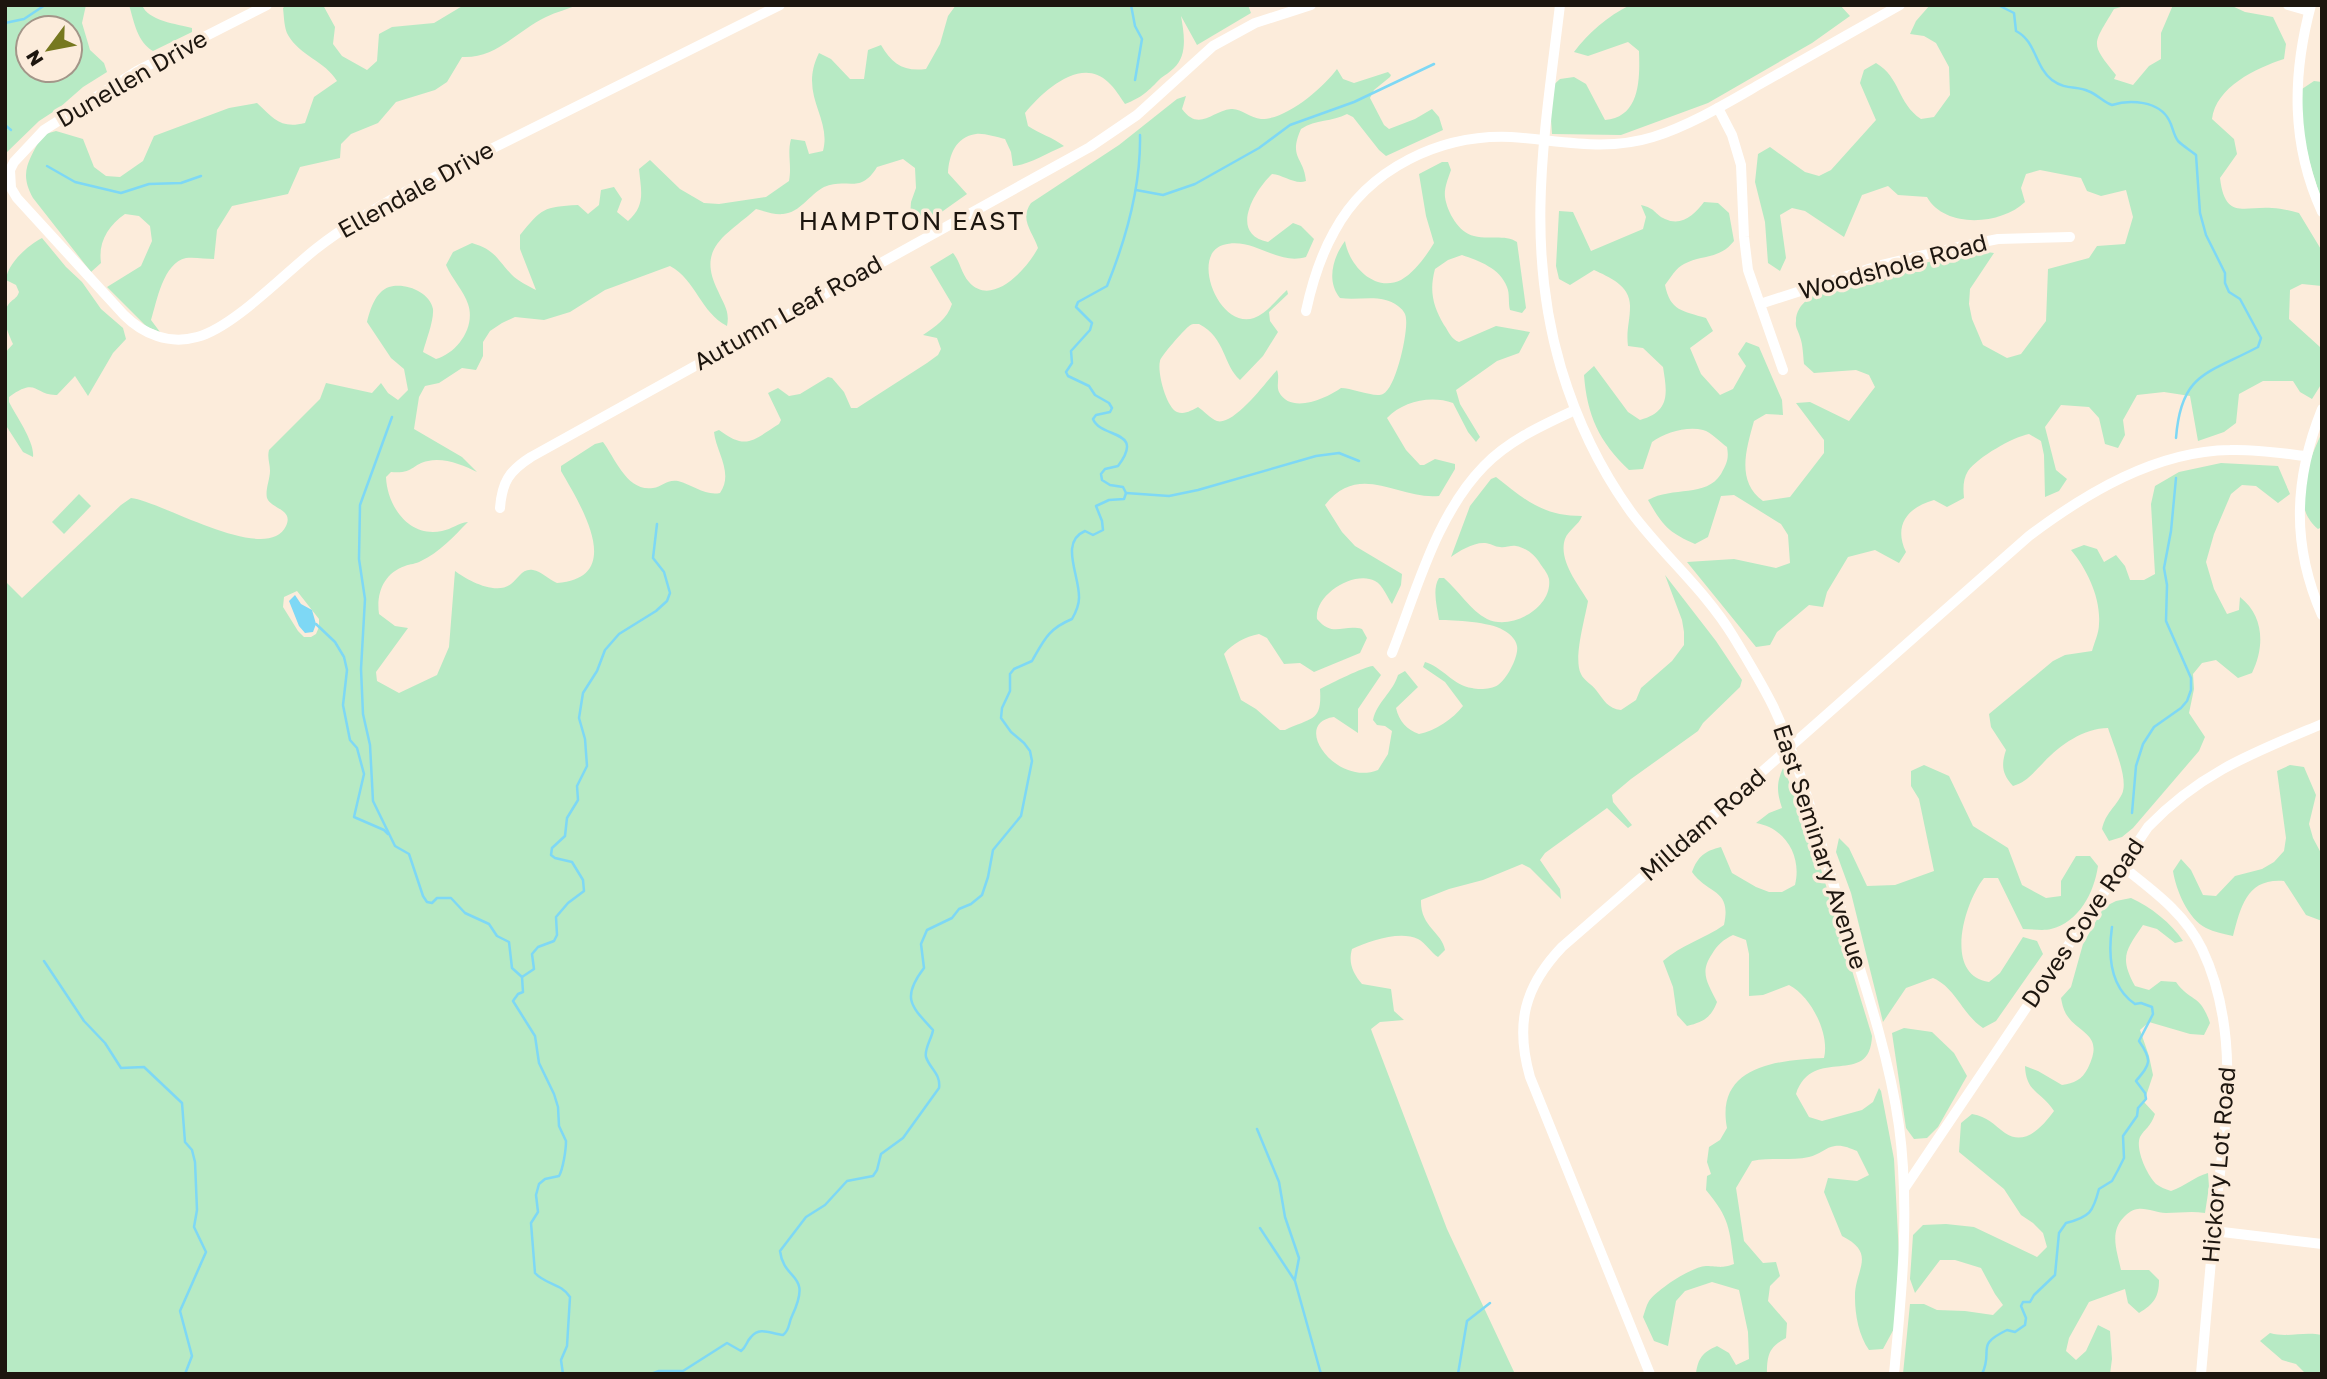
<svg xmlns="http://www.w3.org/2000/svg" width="2327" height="1379" viewBox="0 0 2327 1379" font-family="'Golos Text',sans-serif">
<rect width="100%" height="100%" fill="#fcecdb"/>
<g fill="#b7eac4" fill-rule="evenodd">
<path d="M5,5h81l-4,18 8,27 14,13 3,9 -24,15 -24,21 -20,13 -34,33zM28,28h42v42h-42z"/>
<path d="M129,5h13c6,16 35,19 50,23v4l-39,19c-16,-9 -19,-30 -24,-46z"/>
<path d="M286,5h37l12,22 -2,17 9,12 25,14 10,-9 2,-27 13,-7 42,-4 30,-18h114c-10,4 -22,7 -32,12 -28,13 -50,42 -84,40l-15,25 -12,8 -39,12 -18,21 -27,11 -10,10 -1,14 -40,9 -12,27 -56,12 -15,24 -3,29c-8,0 -19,-2 -28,-1 -23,5 -29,43 -35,62l9,12 -13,-5 -40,-40 34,-21 11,-25 -2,-15 -11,-10 -14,-2c-17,12 -27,28 -24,49l-10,9 -58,-74c-15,-27 -3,-38 9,-63l14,-4 27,8 11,28 12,9 14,1 23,-16 11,-25 75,-28 28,-5c17,16 24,26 48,20l9,-26 23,-16c-12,-20 -37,-25 -49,-46 -4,-7 -4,-19 -5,-27z"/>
<path d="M956,5h292l3,8 -54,32 -16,-29c3,17 7,39 -7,52 -4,4 -9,7 -13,10 -13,13 -18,19 -36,26 -5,-7 -10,-16 -17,-22 -27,-26 -65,9 -83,31l3,13c12,8 24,11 36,20 -17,7 -35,19 -51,20l-2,-14 -6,-13c-9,-2 -21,-6 -29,-5 -21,3 -27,22 -28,39l19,21 -48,34 -9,-11 1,-15 5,-14 -1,-20 -12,-9 -26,8c-17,28 -30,10 -53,20 -14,7 -24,26 -41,27 -8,1 -19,-3 -27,-5 -30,27 -60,38 -38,82 6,14 12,20 9,35 -26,-13 -31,-46 -57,-60l-65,24 -35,22 -26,8 -29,-3 -13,6 -12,8 -7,11v14l-7,14 -14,-2 -23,15 -14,3 -6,11 -5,32 48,28 15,15c-13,-7 -34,-15 -49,-11 -16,3 -14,13 -37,11l-5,5c1,29 23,61 56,54 10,-2 16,-8 26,-9 -14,14 -29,31 -47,39 -5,3 -11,3 -16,5 -21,7 -29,27 -26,48l16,12 13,2 -32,44 1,9 22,12 38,-18 12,-28 6,-76c12,9 41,25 56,13 7,-5 11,-16 22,-14 8,1 16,10 24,13 70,-5 23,-79 4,-112v-5l34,-22 8,-2c12,16 24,50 50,46 9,-1 14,-9 25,-7 15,4 27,15 42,12 14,-20 -4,-41 -6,-61l5,-2c28,21 34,10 60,-6l2,-4 -13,-27 10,-5 11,8 11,-2 28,-17 4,1 12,14 7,16h6l70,-45 11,-8 3,-6 -4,-11 -14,-3c13,-9 24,-16 29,-31l-22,-37 23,-14c7,8 8,20 16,29 23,26 58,-13 69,-34 -5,-16 -19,-28 -7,-45l88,-58 58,-46 9,-3 -4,13c17,23 30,2 49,0 10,-1 19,9 30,10 25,1 62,-31 76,-50l6,10 11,4 34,-11 3,3 -1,2 -16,13 -4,8 14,27 5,4 26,-10 17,-10 7,8 4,13 -57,26 -7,-6 -26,-33 -6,-3c-15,8 -31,5 -46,15 -13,29 3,28 5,52 -11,4 -22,-6 -34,-7 -17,16 -44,60 -4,68l25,-19 8,3 13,13 -8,18c-29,9 -53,-21 -83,-12 -33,10 -4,85 31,73 13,-5 23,-19 33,-28l1,4 -19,18 1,9 8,11 -15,24 -23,24c-17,-15 -14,-42 -41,-56 -5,0 -7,-1 -11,3 -4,3 -28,30 -28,34 -3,11 6,46 17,51 8,3 15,-2 21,-5 6,4 13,12 19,14 17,5 49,-39 60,-51 3,8 -1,15 2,22 12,23 48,6 62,-4 11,0 34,10 42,6 13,-6 25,-61 23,-75 0,-6 -4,-10 -8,-13 -17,-13 -38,-5 -58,-8 -14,-17 -7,-41 5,-57 4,24 29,52 56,39 14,-8 25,-24 33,-37l-8,-27 -7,-42 23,-12h6l3,8c-3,9 -7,18 -6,27 2,15 14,36 29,39 13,4 31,-2 43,6l9,66 -4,5 -12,-3c-2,-7 0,-16 -3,-23 -7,-19 -28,-26 -45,-32l-14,5 -13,9c-6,22 -2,37 9,56 5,7 7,14 15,17l37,-16 34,6 -1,2 -10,19 -22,8 -41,29 4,14 20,33 -4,5 -8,-10 -15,-29c-22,-8 -50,-2 -66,15l19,32 14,15h4l11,-6 20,5v5l-16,27c-41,4 -79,-35 -114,9l17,27 13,14 47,28 -1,11 -9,19c-5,-7 -9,-19 -17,-23 -21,-11 -61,14 -58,38 16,19 26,5 45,10l5,9 -7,15 -46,19 -14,-9 -16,1 -17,-26 -8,-4c-14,3 -26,9 -35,20l17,46 15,9 24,21h5c28,-13 37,-8 35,-41 12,-6 43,-22 53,-23l8,9 -23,34v24l-24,-16c-44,6 2,70 44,53l10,-16 4,-23 -7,-5 -8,-1 -4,-5c4,-18 20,-28 25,-45l7,-4 13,16 -22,21c3,13 11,22 23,26 16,-3 34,-15 44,-28l-18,-24 -22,-15 2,-5c16,4 29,24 47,26 7,2 20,1 26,-3 9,-6 21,-29 19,-39 -1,-7 -8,-13 -14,-16 -12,-8 -49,-10 -64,-10 -2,-13 -7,-31 0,-42h5c15,13 26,32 43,41 24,12 66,-11 62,-40 -1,-5 -5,-10 -8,-14 -5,-9 -14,-17 -25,-19 -5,-1 -11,2 -16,1 -5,0 -10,-4 -15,-4 -11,-1 -26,8 -34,14l19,-51 21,-27 5,-2c29,23 47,39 86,39 -3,9 -14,14 -17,23 -7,21 13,45 23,62 -3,18 -15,58 -7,73 3,7 11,10 15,16 8,10 12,19 25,20l15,-10 5,-12 31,-27 12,-16v-13l-2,-12 -17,-45 51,66 26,39 -2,7 -37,36 -5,8 -67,48 -19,16 1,7 19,23 -4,3 -21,-20 -62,45 -5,7 20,29 1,10 -31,-31 -8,-4 -39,16 -34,9 -28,11c-1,27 21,32 24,50l-7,7c-7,-4 -12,-14 -20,-18 -18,-9 -49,2 -66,10 -4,14 1,24 10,35l29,5 3,22 10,9 -24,2 -9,7 1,3 75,197 68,145h-1510v-793l17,17 99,-93 10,-7c30,3 136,68 155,28 8,-17 -15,-17 -19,-28 -2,-8 3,-19 3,-27 0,-8 -3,-13 -1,-21l51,-51 6,-16 46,10 9,-10 7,10 10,7 10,-10 -4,-21 -13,-11 -24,-36c3,-12 8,-30 22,-35 16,-5 41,5 44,22 1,12 -7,31 -10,43l13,7c21,-6 40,-32 32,-55 -4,-13 -16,-25 -22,-39l7,-13 19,-9c23,7 24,15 40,32 6,6 16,11 24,15l-16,-41v-14c22,-27 23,-28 58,-30l10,9 11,-9 2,-15 13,-3 8,12 -5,13 11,9c18,-16 13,-30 11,-52l11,-9 30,29 24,14 15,1 47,-7 23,-16c3,-16 -2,-27 2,-42l14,2 4,13 14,-3c9,-34 -25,-56 -4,-98l12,6 19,20h14l4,-29 13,-5c11,19 23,27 45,24l14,-25 8,-28zM297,591l22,28v8l-3,7 -5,3h-7l-6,-6 -15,-24 1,-10z"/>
<path d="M1630,5h210l10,11 -38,27 -104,60 -87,32 -69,-1 -3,-45 11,-10 14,-2 12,7 19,36c35,-3 35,-40 34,-69l-11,-9 -40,14 -14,-4c14,-19 34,-36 56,-47z"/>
<path d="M1930,5h198l-14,4c-21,36 -25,33 2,66l-2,4 19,6 16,-19 12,-7v-26l12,-28h57l15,7 28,5 13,27 -2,15c-28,9 -68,28 -72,60l22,20 3,15 -17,24c5,42 23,28 52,30 9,0 18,3 27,5l23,38v35l-20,-2 -12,6 -1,29 31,28 2,36 -10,16 -12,-7 -7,-11h-30l-24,13 -3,29 -12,9 -26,9 -8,-45 -26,-4 -27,3 -14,25 2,15 -7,13 -13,-4 -6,-26 -10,-11 -28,-2 -16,22 11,43 11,9 -8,12 -14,6 -1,-42 -3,-14 -12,-7c-16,3 -51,23 -61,37 -5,8 -5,17 -4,27l-17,9 -13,-7c-26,7 -41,25 -28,52l-7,11 -24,-13 -27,7 -21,35 -4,15 -14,-2 -32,27 -7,13 -14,2 -69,-85 47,-3 42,9 14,-5 -2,-28 -7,-11 -47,-29 -13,1 -13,41 -13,7c-27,-12 -32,-18 -47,-44 25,-14 58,-2 73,-26 6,-11 8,-15 6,-27 -7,-5 -16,-15 -24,-17 -17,-4 -38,3 -51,12l-9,27 -14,1c-30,-28 -42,-55 -45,-95l10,-9 34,46 12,8c31,-8 27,-28 23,-53l-20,-19 -15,-2c-2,-15 2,-25 2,-39 1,-21 -21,-30 -36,-37l-24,15 -11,-6 -3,-13 3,-55 14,1 18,39 52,-22 3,-12 -5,-12c16,4 13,9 24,14 17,8 30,-5 39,-17l14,1 11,10 5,28c-15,19 -31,13 -50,23 -8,4 -13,13 -19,21 5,26 18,26 41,33l7,13 -23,17 11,26 19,21 13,-6 13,-23 -8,-12 8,-12 13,5 23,53 1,15 -17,-1 -12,7c-8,29 -18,60 9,80l27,-4 34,-44v-13l-28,-37 14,-1 39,19 26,-34 -6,-12 -13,-5 -42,3 -10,-9c-1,-9 -1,-19 -4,-27 -2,-7 -5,-9 -4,-16 1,-37 73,-38 100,-52l84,-18 14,2 -24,36 -1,15 3,15 11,26 24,13 14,-4 25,-33 2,-52 41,-11 8,-12 28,-2 8,-27 -7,-27 -25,6 -14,-5 -6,-13 -41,-8 -14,4 -5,14 4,14c-24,23 -80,27 -98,-5l-29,-2 -10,-9 -26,9 -18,42 -39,-26 -13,-3 -12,7 6,43 -6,13 -12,-8 -3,-41 -10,-40 3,-28 12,-7 35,25 14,4 12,-6 45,-50 -16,-37 4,-13 12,-7c25,15 21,40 45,56l13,-2 16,-22 -1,-28 -13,-24 -12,-7 -14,-2 6,-13z"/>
<path d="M2314,81l8,1v119c-14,-39 -22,-70 -20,-112z"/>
<path d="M42,238l24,29 16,15 19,27 22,19 3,11 -13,14 -25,43 -13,-20 -18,19c-23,1 -19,-19 -48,2v5c7,14 26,40 24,55l-10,-5 -18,-28v-71l8,-9c-5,-12 -13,-27 -5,-39 4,-6 9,-6 11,-13l-3,-7 -10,-5c1,-16 22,-35 36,-42z"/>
<path d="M2322,432v95l-4,2c-30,-25 -9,-67 4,-97z"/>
<path d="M2221,463l57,3 12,28 -12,9 -22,-17 -14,-1 -11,9 -17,40 -8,28 8,27 13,25 12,-4 1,-13c24,19 25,49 12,76l-14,5 -22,-18 -14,3 -9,11 1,15 -5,24 16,24 -6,14 -66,77 -11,9 -13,4 -7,-12c4,-17 13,-21 20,-35 7,-15 -9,-50 -14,-66 -24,0 -48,17 -64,34 -11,11 -16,19 -31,24 -11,-12 -12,-21 -7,-36l-15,-23 -2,-13 64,-53 12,-6 27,-4c2,-8 7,-18 7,-27 2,-26 -12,-55 -28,-74l13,-5 13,4 7,13 12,-7 9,11 5,14h14l11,-6 -4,-70 4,-18 24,-14z"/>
<path d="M79,494l12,12 -27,28 -12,-12z"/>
<path d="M1924,765l25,11 24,50 35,22 14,37 24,13 15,-2v-15l15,-25h14l8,10c-4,27 -19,56 -47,63 -8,2 -19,0 -28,0l-25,-51h-14c-20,25 -41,97 5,104l11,-9 23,-36 14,4 6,13 -47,67 -13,7c-21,-14 -27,-40 -50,-50l-27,10 -23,34 -32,-129 -15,-41 3,-14 10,10 18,38 28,-1 39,-14 -15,-72 -8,-13v-15z"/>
<path d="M2290,765l14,2 12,28 -7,29 4,14 9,17v66l-16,-6 -22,-34c-37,-3 -43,25 -51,55 -9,-2 -19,-4 -27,-8 -18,-9 -30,-38 -33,-57l8,-12 10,11 12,25 13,1 19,-20 27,-7 12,-7 10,-11 2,-13 -9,-67z"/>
<path d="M1783,768l23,52 66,216c-2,53 -59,8 -76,58l13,23 13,4 40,-11 11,-8 6,-14 2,3 13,68 5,96 -3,70 -13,24 -14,1c-10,-14 -14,-35 -14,-52 -1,-28 23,-44 -13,-62l-18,-44 4,-14 29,3 12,-6 -12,-24c-8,-3 -14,-6 -22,-5 -9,1 -16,9 -26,11 -18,4 -38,0 -57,4l-16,27 8,53 19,22 13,-1 4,14 -10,10 -2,15 19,22 -1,15c-17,9 -19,17 -19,36h-71c2,-16 7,-22 21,-28l12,7 7,12 13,-6 -1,-27 -9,-42 -27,-8 -27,9 -9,10 -8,45 -14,-5 -11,-24c2,-6 3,-11 6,-16 9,-12 42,-34 57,-35 13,0 14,3 28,-2 -5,-37 -4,-45 -28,-74l1,-14 4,-2 -4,-12 2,-15 11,-7 7,-12c-12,-63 52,-68 97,-70 6,-24 -13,-62 -35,-73l-26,10 -14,1v-42l-3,-14 -13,-5c-10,5 -15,9 -21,19 -13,19 -4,29 5,48 -6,16 -14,20 -30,24l-10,-11 -4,-28 -10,-26c18,-16 41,-22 61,-36 8,-37 -16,-30 -32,-53 6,-16 13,-21 29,-25l11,26 24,14 13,5h13l13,-7c7,-28 -9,-57 -39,-62l13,-10 13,-5c-5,-15 -6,-25 1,-40z"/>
<path d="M2131,898c20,9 40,25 52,43l-8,2 -18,-14 -14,-4c-17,25 -24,32 -8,61l14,4 12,-9 15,1c15,21 24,11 34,41l-6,12 -14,-1 -41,-12 -9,8 9,26 4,19 -9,27 11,12c-5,14 -10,14 -15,23 -5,12 7,38 16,47 4,3 9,5 15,7 14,-5 23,-14 37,-18l1,14 -4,26c-14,-2 -26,0 -39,0 -10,0 -18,-5 -28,-4 -5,0 -10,4 -14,8 -15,15 -7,34 -3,53h28l10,10c0,17 -5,24 -20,33l-11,-10 -3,-14 -36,13 -20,36 -3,13 10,9 10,-9 12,-26 12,6 2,28 -2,15h-207l7,-70h14l13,6 28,1 28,4 10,-10 -8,-11 -14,-26 -26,-8h-15l-25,33 -5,-14 3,-44 10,-10 23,-1 28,3 63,30 10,-10 -4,-14 -10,-10 -12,-8 -17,-26 -45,-37 2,-29 11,-9c16,3 21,10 33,19 20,14 38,-7 49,-22 -13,-20 -28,-18 -29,-45l13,5 24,14c12,-2 20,-5 26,-17 17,-35 -9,-33 -22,-54 -3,-5 -4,-11 -5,-16l10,-11 12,-43 21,-37 12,-6z"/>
<path d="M1904,1028l28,4 22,21 13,23 -29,51 -11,11 -13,1 -8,-11 -14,-95z"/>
<path d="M2270,1333c18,5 34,-2 52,2v39h-16l-10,-10 -14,-4 -22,-19z"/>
</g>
<path fill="#7ed8f5" d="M295,595l6,9 11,6 4,14 -3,8 -8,1 -6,-7 -10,-25z"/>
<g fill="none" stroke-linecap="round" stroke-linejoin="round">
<g stroke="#7ed8f5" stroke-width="2.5">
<path d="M1131,5l4,21 7,13 -7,41"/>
<path d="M1998,5l16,8 2,18c20,10 19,36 36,49 13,10 25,6 36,11 9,3 15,11 24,14 18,-6 47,-4 57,15 4,7 4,14 9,21 5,5 12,9 18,14l4,58 6,22 19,38v10l4,9 11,7 21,39 -3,9c-51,27 -77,26 -82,91"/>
<path d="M5,23l19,-4 21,-14"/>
<path d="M5,125l6,5"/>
<path d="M47,166l28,16 46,11 28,-9 32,-1 20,-7"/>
<path d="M1136,190l27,5 32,-11 64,-36 31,-23 64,-23 80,-38"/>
<path d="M392,417l-32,88 -1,54 6,40 -4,70 2,45 7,31 3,56 22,45 14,8 14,42 4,6 5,1 5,-5h14l14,15 24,11 8,12 12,6 3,26 10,9"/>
<path d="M1126,493l43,3 29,-6 118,-34 23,-3 20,8"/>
<path d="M316,624l19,18 9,15 3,13 -4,35 7,35 7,8 7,26 -10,43 30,13 4,4"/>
<path d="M2132,813l4,-47 7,-22 11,-17 27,-19 6,-7 4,-11v-12l-25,-57 1,-36 -3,-17 7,-37 5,-53"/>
<path d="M44,961l40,60 21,22 16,25 23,-1 38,36 3,39 7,8 3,12 2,48 -3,17 12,25 -26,59 12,45 -7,18"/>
<path d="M1257,1129l22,53 6,35 14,41 -4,21"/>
<path d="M1260,1228l35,53 26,93"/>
<path d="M563,1374l-2,-14 6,-14 3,-49c-9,-14 -24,-12 -35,-24l-4,-50 7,-11 -2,-17 3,-11 6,-5 14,-3c4,-7 7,-26 7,-35l-7,-15 -1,-19 -4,-13 -15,-31 -4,-27 -22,-35 5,-7 5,-2 -1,-15 12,-8 -2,-15 6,-7 16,-6 3,-6 -1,-18 12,-14 16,-12 -1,-11 -11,-18 -17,-4 -4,-3 1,-7 13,-12 2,-18 11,-18 -1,-14 10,-20 -2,-27 -6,-21 4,-25 14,-22 8,-21 14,-16 37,-23 11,-10 3,-8 -6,-21 -11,-14 4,-34"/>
<path d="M651,1374l8,-3h24l44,-28 14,8c6,-5 5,-9 10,-14 9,-11 20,-3 32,-2 7,-5 5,-11 9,-19 21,-45 -8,-33 -12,-65l26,-34 19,-12 22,-24 26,-5 4,-6 4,-16 22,-16 36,-50c2,-14 -9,-19 -13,-31 -2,-8 6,-19 7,-27 -22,-24 -32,-32 -9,-62l-3,-24 6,-14 25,-12 7,-9 12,-5 11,-9 6,-18 5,-27 28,-34 11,-55 -2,-10 -6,-8 -13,-11 -10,-14 1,-10 8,-17v-17l4,-5 18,-8c12,-21 16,-32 40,-42 4,-7 7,-14 7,-21 1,-22 -20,-56 6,-67l8,4 10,-5 -1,-9 -6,-15 13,-6 15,-1 2,-6 -3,-6 -13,-2 -8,-5 -1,-6 4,-5 13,-3c28,-37 -17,-27 -25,-47l3,-4 14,-3 2,-4 -3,-5 -14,-8 -6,-9 -21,-10 -2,-4 6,-9 -1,-12 19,-21 2,-7 -16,-16 2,-5 29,-16c19,-47 34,-101 33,-151"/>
<path d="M1458,1374l9,-53 23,-18"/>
<path d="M1982,1374c12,-25 -8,-28 25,-44l8,2 10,-7 1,-7 -5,-12 2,-4h7l4,-7 21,-20 4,-42 7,-10c24,-6 27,-11 33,-34l13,-8 6,-11 6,-12 -1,-22 14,-20 1,-8 8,-9 -1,-6 -9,-12c14,-17 17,-20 3,-40l14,-27 -1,-7 -11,-4 -6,1c-25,-17 -27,-49 -23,-77"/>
</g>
<g stroke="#fff" stroke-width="10">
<path d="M267,5l-130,66 -93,59 -30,32 -4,8 1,18 6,10 107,117c19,19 45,30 73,22 36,-9 89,-65 120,-89 28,-22 59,-40 90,-57l373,-186"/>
<path d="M1560,5c-15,126 -36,238 1,363 15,50 39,101 70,144 32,43 74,78 102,124 14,23 28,46 40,70 26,55 41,115 59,173 24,81 55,163 67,247 11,82 3,165 -5,248"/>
<path d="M2288,5l21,6"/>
<path d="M2311,5c-19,71 -20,139 11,207"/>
<path d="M1718,108l14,27 9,30 3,72 4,33 35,100"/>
<path d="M1760,304l121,-39 77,-18 40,-8 72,-2"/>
<path d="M1306,311c6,-28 14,-54 28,-79 34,-64 107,-98 177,-95 48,3 94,15 142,0 38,-12 74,-34 109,-54 46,-26 92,-52 138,-78"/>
<path d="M2322,409c-28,70 -31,135 0,206"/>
<path d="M500,508c2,-26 9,-37 31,-51l559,-310 47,-32 76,-69 42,-23 56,-18"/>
<path d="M1392,653c25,-63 44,-138 92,-187 25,-26 59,-41 91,-56"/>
<path d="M2122,866c30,24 63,47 80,83 40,84 23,178 13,266 -5,53 -9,106 -14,159"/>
<path d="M1904,1189l244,-362c53,-55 105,-74 174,-103"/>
<path d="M2214,1231l108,13"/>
<path d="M1650,1374l-120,-297c-15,-53 -6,-90 32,-130 157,-136 311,-274 467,-411 57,-43 127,-85 201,-86 25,-1 50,3 75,6"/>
</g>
</g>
<g text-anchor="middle" stroke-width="7" stroke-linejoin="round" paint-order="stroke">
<g font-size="24" fill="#1d160f" stroke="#fcecdb">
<text transform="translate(132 79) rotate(-30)" y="8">Dunellen Drive</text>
<text transform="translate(416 190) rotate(-29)" y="8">Ellendale Drive</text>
<text transform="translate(1893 267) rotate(-15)" y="8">Woodshole Road</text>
<text transform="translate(788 313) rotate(-29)" y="8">Autumn Leaf Road</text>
<text transform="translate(1703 825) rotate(-41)" y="8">Milldam Road</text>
<text transform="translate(1820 847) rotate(72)" y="8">East Seminary Avenue</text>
<text transform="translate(2083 923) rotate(-56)" y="8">Doves Cove Road</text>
<text transform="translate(2219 1165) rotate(-85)" y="8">Hickory Lot Road</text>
</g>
<g font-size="26" letter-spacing="2" fill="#1d160f" stroke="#fcecdb">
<text x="912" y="230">HAMPTON EAST</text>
</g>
</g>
<rect width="2327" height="1379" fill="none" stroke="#1d160f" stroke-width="14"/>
<g transform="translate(49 49) rotate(238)"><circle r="33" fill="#fcecdb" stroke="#a39689" stroke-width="2"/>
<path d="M0-5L12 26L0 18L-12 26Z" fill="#76781f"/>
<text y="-10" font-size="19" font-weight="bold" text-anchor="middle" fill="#1d160f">N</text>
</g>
</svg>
